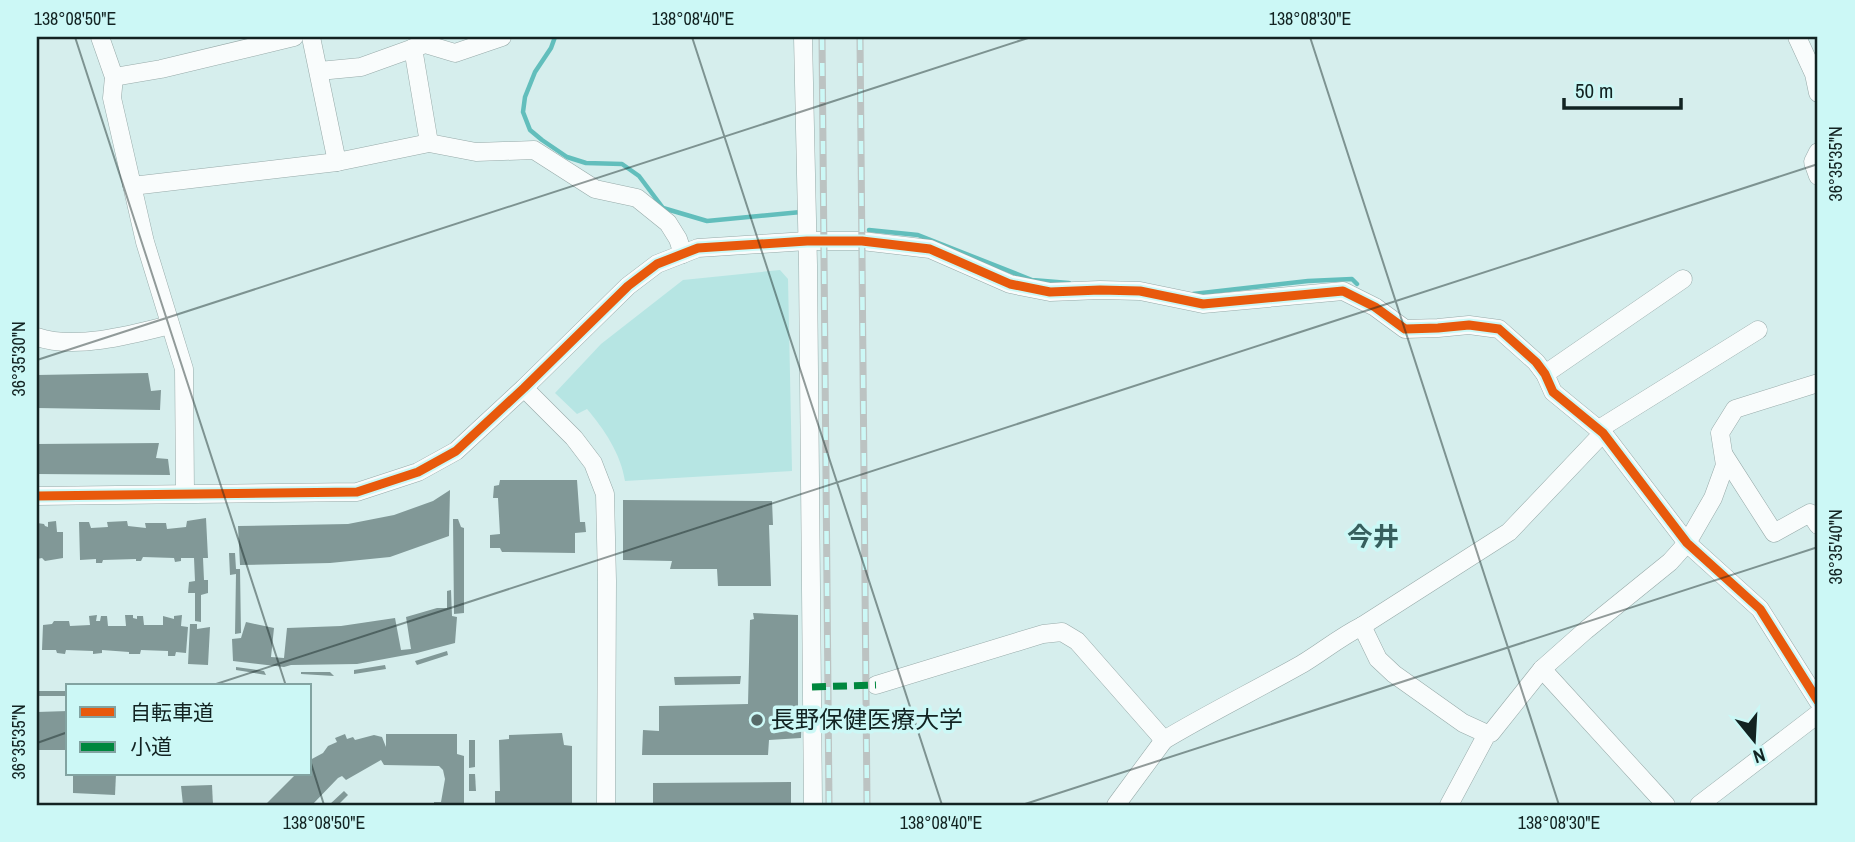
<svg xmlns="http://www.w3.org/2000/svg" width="1855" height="842" viewBox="0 0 1855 842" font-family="'Archivo Narrow','Noto Sans JP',sans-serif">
<rect width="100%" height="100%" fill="#d6eeed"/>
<path fill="#b6e5e3" d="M780,270l8,9 4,192 -167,10c-4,-27 -21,-52 -38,-72l-10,5 -22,-21 46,-49 82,-64z"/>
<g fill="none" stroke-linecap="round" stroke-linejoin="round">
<g stroke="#62bebc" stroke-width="4.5">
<path d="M555,37l-4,11 -16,24 -10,25 -2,15 7,18 12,10 25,17 19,6 36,1 17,12 24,32 44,13 94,-9"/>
<path d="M869,230l49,5 114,45 37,3"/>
<path d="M1193,294l115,-13 44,-2 5,5"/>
</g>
</g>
<g fill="#819897">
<path d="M148,373l3,18 10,-1 -1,20 -123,-2v-33z"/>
<path d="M159,443l-3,15 12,1 2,16 -133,-1v-30z"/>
<path d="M500,480h77l3,42h5l1,10 -11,1v20l-73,-1 -2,-4h-10v-13l10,-1 -2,-36h-5l1,-12 5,-1z"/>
<path d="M450,490l-1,46 -59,21 -60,6 -90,2 -2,-39 110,-2 46,-9 39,-14z"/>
<path d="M623,500l149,1 1,24h-4l2,61h-53l-1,-17h-47l2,-8 -49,-1z"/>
<path d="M206,518l2,40h-5l1,22h4v13l-7,2v27l-6,-1v-28h-7l1,-11 6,-1 -1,-23h-13v3l-6,1 -1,-4 -31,-1 -2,4h-5v-2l-33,1 -1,3h-6v-4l-16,1 -1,-38h10l2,6 17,-1 -1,-5 20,-1 1,5 18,2 -1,-5h21l1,6 19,-2 1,-6z"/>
<path d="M453,519h5l3,8 3,1v85l-10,1z"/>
<path d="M56,521l1,11h6v26l-18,3 -3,-3 -5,1v-36l7,1 1,2 3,1v-5z"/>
<path d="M229,553h6l1,16h4l1,64 -6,1 1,-60 -6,1z"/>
<path d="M451,590l1,26 5,1 -2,26 -38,10 -60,11 -66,1 -7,2 -51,-6 -1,-22 9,-1 5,-16 28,6 -3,29 13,1 3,-30 54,-2 54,-8 6,32 10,-1 -5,-32 31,-9h10v-17z"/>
<path d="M753,613l45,2v93h4l-1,30 -32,2 -1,15h-126l1,-25 16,1v-25l89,-2 2,-84 4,-1z"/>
<path d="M97,615l-1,6h4l1,-5h6l1,10h18l-1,-11h8v3l4,1v-3h6l1,9h19v-9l11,3v-3l8,-1 -1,11 7,1 -2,26 -10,-1 -1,4h-7v-5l-27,-1 -1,4h-11v-2l-27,-2v3l-9,1v-3l-27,-1 -1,4 -8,-1 -1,-3h-14l1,-25 9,-1 2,-3h15l1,5 20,-1 -1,-9z"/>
<path d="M190,624h7v5l13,-2 -2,38 -20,-1z"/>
<path d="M447,651l1,4 -31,10 -2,-4z"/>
<path d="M385,665l1,4 -32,5v-4z"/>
<path d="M236,667l28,4 2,4 -30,-5z"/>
<path d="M301,672h29l4,4 -33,-2z"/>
<path d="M741,676l-1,8 -65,1 -1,-8z"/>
<rect x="37" y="691" width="31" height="5"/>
<path d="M68,711v39h-31v-38z"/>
<path d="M562,733l2,12 8,1v59h-77v-14h5l-1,-51 10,-1v-4z"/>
<path d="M345,734l2,5 6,-2 2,3 19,-5 8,2 4,10v-13h71v20l7,2v49h-30v-3h7l4,-23 -2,-9 -4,-4 -55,-1 -3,-5 -35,20 -4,-4 -4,2 -26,27h-47l31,-31h14v-14l13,-7 5,-7 9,-4 -2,-4z"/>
<path d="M469,740h6v27l-6,1z"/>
<path d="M73,774h43l-1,21 -42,-2z"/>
<path d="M469,774h6l1,17h-7z"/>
<path d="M791,782v23h-138v-22z"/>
<path d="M212,785l1,20h-30l-2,-19z"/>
<path d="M344,791l4,4 -10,10h-9z"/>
</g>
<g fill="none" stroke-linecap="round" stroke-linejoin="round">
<g stroke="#97aaa9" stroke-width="19">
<g id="minor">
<path d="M100,37l14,40 -2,21 33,144 39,127 1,124"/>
<path d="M311,37l26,125 92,-19 47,9 58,-2 61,39 42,9 31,25 10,16 5,15"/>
<path d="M803,37l5,228 5,540"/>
<path d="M1797,37l17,37 4,19"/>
<path d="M413,48l16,95"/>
<path d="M319,71l42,-4 64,-23 30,9 47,-16"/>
<path d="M114,77l47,-8 133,-32"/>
<path d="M1818,152l-5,10 5,14"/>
<path d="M132,186l205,-24"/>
<path d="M37,337c38,13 94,-2 133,-12"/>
<path d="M1545,374l138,-95"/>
<path d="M524,388l50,50 19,25 12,31 2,87 -1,224"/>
<path d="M1599,429l159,-99"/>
<path d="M1724,455l50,78 36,-20 8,12"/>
<path d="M37,496l320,-4 61,-20 38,-21 68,-63 104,-102 29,-22 41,-16 109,-7h55l68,8 80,35 40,8 50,-2 40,1 63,13 140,-13 32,16 30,22 33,-1 31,-3 30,4 37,33 9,12 8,18 50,41 84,110 73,66 58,92"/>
<path d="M1362,626l147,-94 94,-99"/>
<path d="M1542,669l124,136"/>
<path d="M876,685l167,-51 19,-2 15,9 87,99c45,-27 92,-50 138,-76 20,-12 38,-27 60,-38l16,33 16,15 69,49 24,11"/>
<path d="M1116,805l48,-65"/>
<path d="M1449,805l38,-71 4,-1 51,-64 44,-39 84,-68 17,-19 26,-45 12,-33 -5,-32 15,-24 83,-26"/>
<path d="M1699,805l119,-91"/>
</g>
</g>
<use href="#minor" stroke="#f9fcfc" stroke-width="18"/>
<g stroke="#bcc3c2" stroke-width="7">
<g id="rail">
<path d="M822,37l7,768"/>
<path d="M860,37l7,768"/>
</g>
</g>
<use href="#rail" stroke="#ccf8f6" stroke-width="4.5" stroke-dasharray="13" stroke-linecap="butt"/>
<path stroke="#00873e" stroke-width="7" stroke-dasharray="14 7" stroke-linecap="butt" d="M812,687l64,-2"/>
<g stroke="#ccf8f6" stroke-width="13">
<path id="cycleway" d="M37,496l320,-4 61,-20 38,-21 68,-63 104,-102 29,-22 41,-16 109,-7h55l68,8 80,35 40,8 50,-2 40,1 63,13 140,-13 32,16 30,22 33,-1 31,-3 30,4 37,33 9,12 8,18 50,41 84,110 73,66 58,92"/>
</g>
<use href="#cycleway" stroke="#e8590c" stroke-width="9"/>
</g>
<path fill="none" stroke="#122322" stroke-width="2" stroke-opacity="0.45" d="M75,37l211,649M692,37l250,768M1310,37l249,768M37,360l994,-323M210,686l1608,-522M37,743l31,-11M310,760l14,45M1022,805l796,-258"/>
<circle fill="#576a69" stroke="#ccf8f6" stroke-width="2.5" cx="757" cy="720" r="7"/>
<g text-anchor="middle" stroke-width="7" stroke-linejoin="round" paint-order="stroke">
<g font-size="24" fill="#122322" stroke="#ccf8f6" text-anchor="start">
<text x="771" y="728">長野保健医療大学</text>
</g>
<g font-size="26" font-weight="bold" fill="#375f5e" stroke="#ccf8f6">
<text x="1373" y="546">今井</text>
</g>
</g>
<rect width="1855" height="842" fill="none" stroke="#ccf8f6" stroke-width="77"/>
<rect x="66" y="684" width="245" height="91" fill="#ccf8f6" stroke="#82a3a1" stroke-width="2"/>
<rect x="80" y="707" width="35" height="10" fill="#e8590c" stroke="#82a3a1" stroke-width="2"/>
<text x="130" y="720" font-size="21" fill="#122322">自転車道</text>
<rect x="80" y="742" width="35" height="10" fill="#00873e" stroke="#82a3a1" stroke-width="2"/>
<text x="130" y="754" font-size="21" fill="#122322">小道</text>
<g transform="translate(1754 740) rotate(162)" stroke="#ccf8f6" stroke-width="5" paint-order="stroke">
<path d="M0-5L12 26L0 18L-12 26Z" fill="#122322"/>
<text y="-10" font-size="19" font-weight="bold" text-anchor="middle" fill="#122322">N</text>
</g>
<path d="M1564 98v10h117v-10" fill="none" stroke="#122322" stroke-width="3.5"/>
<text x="1575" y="98" font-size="21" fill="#122322" stroke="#ccf8f6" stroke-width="5" paint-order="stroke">50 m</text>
<rect x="38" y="38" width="1778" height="766" fill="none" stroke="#122322" stroke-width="2.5"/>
<g font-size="18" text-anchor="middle" fill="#122322">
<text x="75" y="25">138°08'50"E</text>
<text x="693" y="25">138°08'40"E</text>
<text x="1310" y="25">138°08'30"E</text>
<text transform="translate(1836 164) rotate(-90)" y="6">36°35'35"N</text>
<text transform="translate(19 359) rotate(-90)" y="6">36°35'30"N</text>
<text transform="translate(1836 547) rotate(-90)" y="6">36°35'40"N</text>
<text transform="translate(19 742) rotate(-90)" y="6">36°35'35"N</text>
<text x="324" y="829">138°08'50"E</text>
<text x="941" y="829">138°08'40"E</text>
<text x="1559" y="829">138°08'30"E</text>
</g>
</svg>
